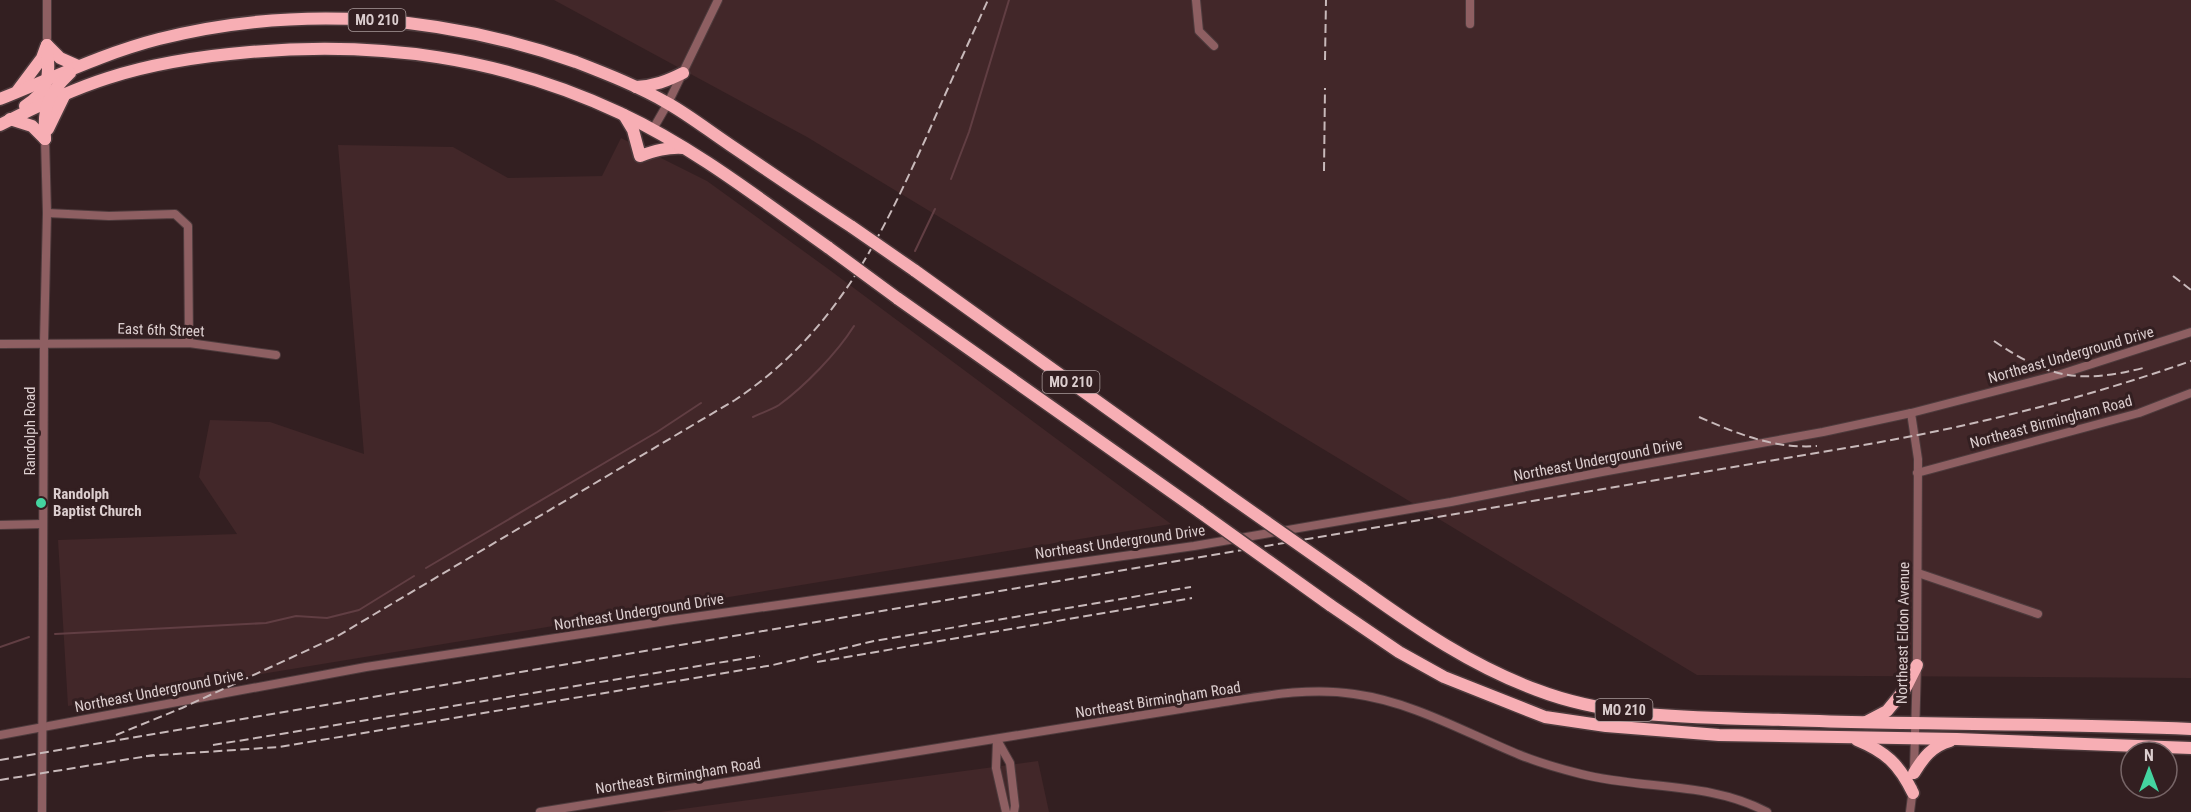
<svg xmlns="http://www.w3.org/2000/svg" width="2191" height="812" viewBox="0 0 2191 812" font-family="'Roboto Condensed',sans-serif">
<rect width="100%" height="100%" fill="#331f21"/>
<g fill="#422729">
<path d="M554,0h1637v678l-494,-3 -890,-538z"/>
<path d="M621,138l86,43 124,90 340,253 -1103,182 -10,-166 179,-6 -38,-57 11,-57 60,2 94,32 -26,-309 115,2 55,31 94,-2z"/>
<path d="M1038,761l11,51h-389z"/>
</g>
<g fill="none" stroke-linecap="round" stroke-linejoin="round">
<g stroke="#613e43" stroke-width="2">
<path d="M951,179l18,-47 40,-132"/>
<path d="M915,251l20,-42"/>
<path d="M753,417c8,-4 18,-7 26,-12 26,-19 58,-52 75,-79"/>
<path d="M426,568l231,-136 44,-29"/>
<path d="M55,634l211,-11 30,-7 31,2 32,-8 55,-34"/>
<path d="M0,647l29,-10"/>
</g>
<g stroke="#4e3b3d" stroke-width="10">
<g id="minor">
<path d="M1196,0l3,31 15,15"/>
<path d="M1470,24v-24"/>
<path d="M47,45v-45"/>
<path d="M653,129l15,-26 50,-103"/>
<path d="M47,213l62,3 66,-2 13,12 1,117"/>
<path d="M0,344l189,-1 87,12"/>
<path d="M1911,413l7,46 -1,206 -3,105"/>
<path d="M1917,473l222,-60 52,-20"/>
<path d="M0,525l42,-1"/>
<path d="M1918,573l120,41"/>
<path d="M0,735l366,-68 307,-47 521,-74 257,-44 151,-30 221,-40 88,-19 150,-39 130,-42"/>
<path d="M997,740l13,23 5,43 -1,6"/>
<path d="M997,741l-1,27 10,44"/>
<path d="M42,812l2,-470 3,-129 -2,-74"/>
<path d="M540,812l678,-109c45,-7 91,-16 136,-9 59,8 112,39 166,61 20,8 41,14 61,19 62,16 128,7 186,38"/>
<path d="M1910,812l3,-24"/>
</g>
</g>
<g stroke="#4e3b3d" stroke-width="15">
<g id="trunk">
<path d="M47,45l13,13 18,8"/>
<path d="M636,87c18,-1 31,-6 47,-14"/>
<path d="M18,90l24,-32 4,-11"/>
<path d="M0,99c53,-21 104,-46 159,-60 138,-35 284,-24 417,23 31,12 64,25 93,42 21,12 40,27 61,41 40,27 81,55 122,82"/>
<path d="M25,106c27,-17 24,-32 22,-61"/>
<path d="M624,115l9,15 7,26c14,-5 27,-9 43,-8"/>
<path d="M10,119l22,7 13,13"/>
<path d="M0,125c35,-18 70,-35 108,-47 46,-15 94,-22 142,-26 130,-11 251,5 370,61 75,35 141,87 209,135"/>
<path d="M48,129l17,-35"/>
<path d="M45,139c-2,-32 2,-44 25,-66"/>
<path d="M914,270l314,225"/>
<path d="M897,298l303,214"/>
<path d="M1362,589c56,40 110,77 175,101 78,30 165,27 247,30 135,5 271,3 407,9"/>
<path d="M1330,605l69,47 45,25 101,40 61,9 113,9 238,4 234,9"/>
<path d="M1866,722l21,-11 18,-22 12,-24"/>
<path d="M1857,740c29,12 42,24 56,53"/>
<path d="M1914,773c9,-15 18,-27 36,-32"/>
</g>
</g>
<use href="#minor" stroke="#8e5f62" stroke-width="8"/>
<use href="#trunk" stroke="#f7aeb4" stroke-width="12"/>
<g stroke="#c8b9ba" stroke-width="2" stroke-dasharray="9 4.5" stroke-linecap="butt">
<path d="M1325,60l1,-60"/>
<path d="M1324,171l1,-83"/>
<path d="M2173,276l18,14"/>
<path d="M1994,341c54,37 85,43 149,27"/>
<path d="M1699,417c39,17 75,32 118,29"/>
<path d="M817,662l375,-64"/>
<path d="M116,735l66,-27 154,-71 399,-237c100,-67 143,-157 191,-262 20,-46 41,-92 62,-138"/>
<path d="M213,745l547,-89"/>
<path d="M146,756l133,-9 494,-82 101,-24 317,-54"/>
<path d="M0,760l1875,-317c107,-19 213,-46 316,-82"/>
<path d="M0,780l154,-25"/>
</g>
<g stroke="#4e3b3d" stroke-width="15" stroke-linecap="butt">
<g id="trunk-bridge">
<path d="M852,227l62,43"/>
<path d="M829,248l68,50"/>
<path d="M1228,495l134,94"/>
<path d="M1200,512l130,93"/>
</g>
</g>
<use href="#trunk-bridge" stroke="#f7aeb4" stroke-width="12"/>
</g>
<circle fill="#44d4a0" stroke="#331f21" stroke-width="2" cx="41" cy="503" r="6"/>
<g text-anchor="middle" stroke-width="6" stroke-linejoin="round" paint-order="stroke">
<g fill="#331f21" stroke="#a99a9b" stroke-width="1.5">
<rect x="348.5" y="9" width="57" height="22" rx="4.5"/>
<rect x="1042.5" y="371" width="57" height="22" rx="4.5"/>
<rect x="1595.5" y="699" width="57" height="22" rx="4.5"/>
</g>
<g font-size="14" font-weight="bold" fill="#dccecf">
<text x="377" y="25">MO 210</text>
<text x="1071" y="387">MO 210</text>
<text x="1624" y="715">MO 210</text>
</g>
<g font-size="15" fill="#dccecf" stroke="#331f21">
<text transform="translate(161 330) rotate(2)" y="5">East 6th Street</text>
<text transform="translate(2071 355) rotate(-16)" y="5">Northeast Underground Drive</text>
<text transform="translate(2051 422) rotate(-15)" y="5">Northeast Birmingham Road</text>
<text transform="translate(30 431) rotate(-90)" y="5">Randolph Road</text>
<text transform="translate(1598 460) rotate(-11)" y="5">Northeast Underground Drive</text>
<text transform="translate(1120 542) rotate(-8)" y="5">Northeast Underground Drive</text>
<text transform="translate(639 612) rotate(-9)" y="5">Northeast Underground Drive</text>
<text transform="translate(1903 633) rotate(-89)" y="5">Northeast Eldon Avenue</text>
<text transform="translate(159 691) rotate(-11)" y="5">Northeast Underground Drive</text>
<text transform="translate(1158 700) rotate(-9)" y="5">Northeast Birmingham Road</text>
<text transform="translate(678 776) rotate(-9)" y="5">Northeast Birmingham Road</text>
</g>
<g font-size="15" font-weight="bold" fill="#dccecf" stroke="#331f21" text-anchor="start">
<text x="53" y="499">Randolph<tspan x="53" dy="17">Baptist Church</tspan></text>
</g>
</g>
<g transform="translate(2149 770)"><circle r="28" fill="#331f21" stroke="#776567" stroke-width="1.5"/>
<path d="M0-4.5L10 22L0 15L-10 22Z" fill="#44d4a0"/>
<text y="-9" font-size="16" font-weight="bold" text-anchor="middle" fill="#dccecf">N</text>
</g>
</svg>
